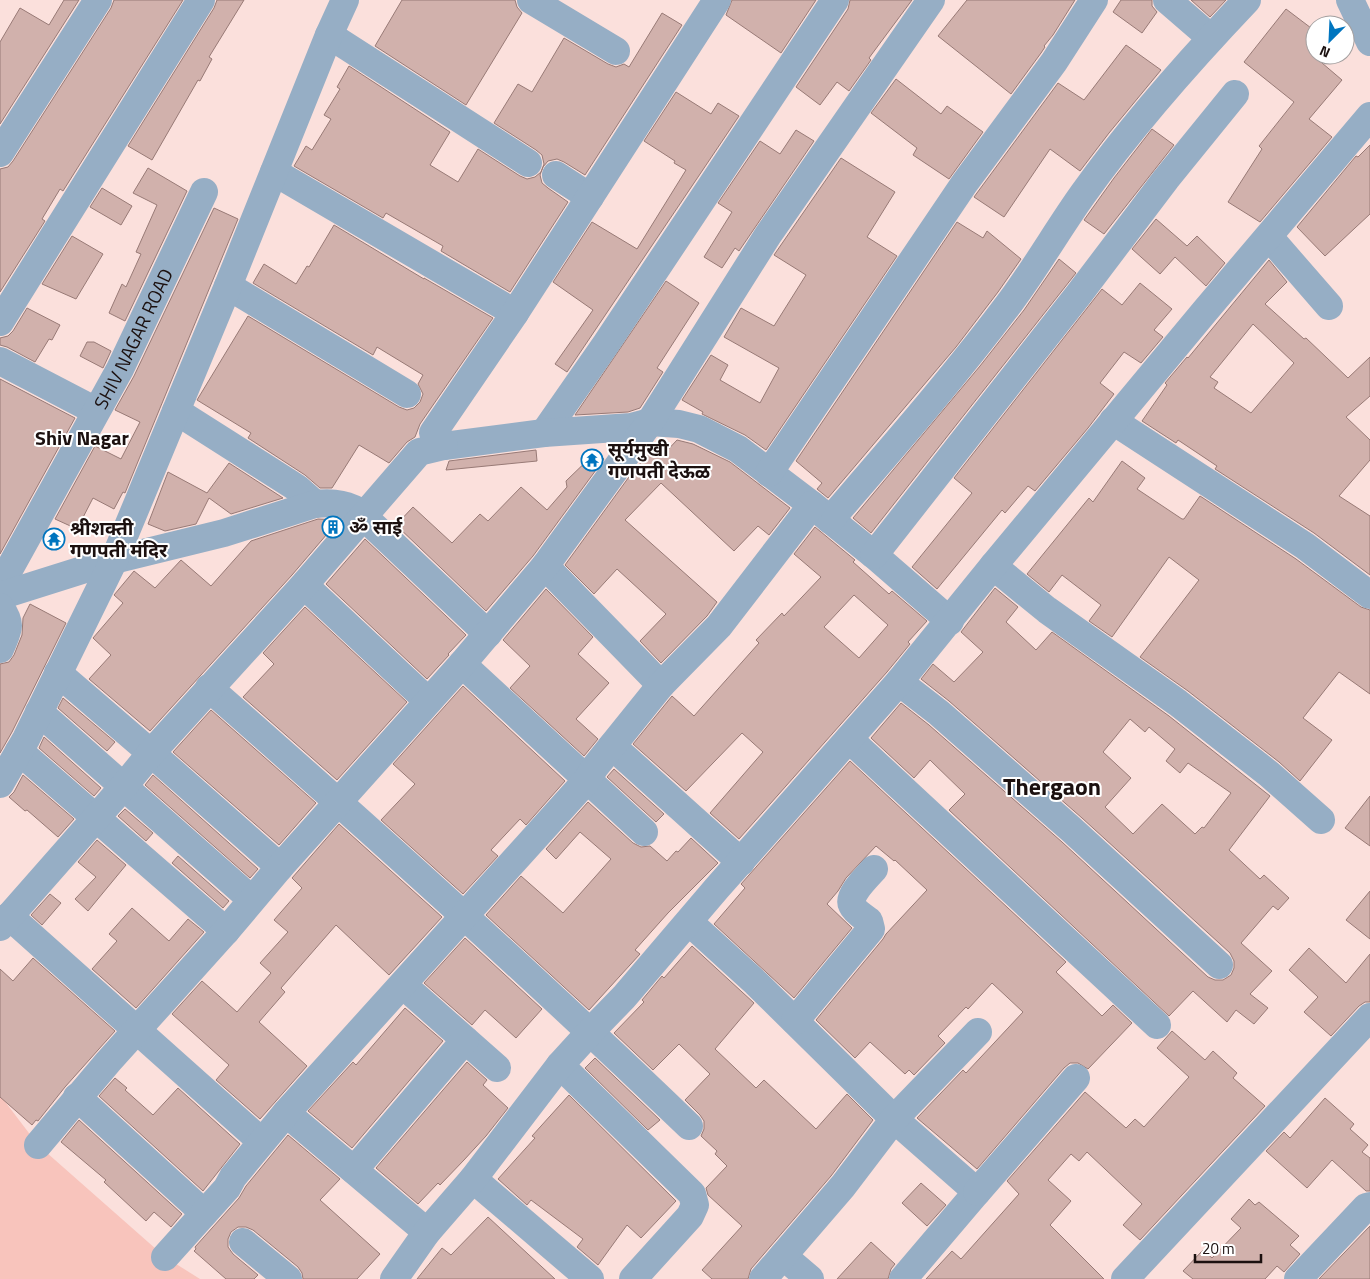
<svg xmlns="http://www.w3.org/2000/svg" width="1370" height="1279" viewBox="0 0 1370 1279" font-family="'Titillium Web','Noto Sans Devanagari',sans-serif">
<rect width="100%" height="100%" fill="#fbe0dc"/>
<path fill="#f8c4bc" d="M0,1095l38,50 127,112 35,22h-200z"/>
<g fill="#d1b1ac" stroke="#987a76" fill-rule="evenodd">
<path d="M64,0h15l-79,124v-82l20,-34 29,17z"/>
<path d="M114,0h69l-120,191 -3,-2 -18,30 3,2 -45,71v-123l8,-2 5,-6 98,-153z"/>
<path d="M217,0h27l-35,57 3,2 -12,22 -2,-1 -46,80 -24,-14 86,-138z"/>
<path d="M402,0h113l2,7 5,6 -56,92 -91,-59z"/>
<path d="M732,0h84l-35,53 -55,-38z"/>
<path d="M850,0h62l-43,58 2,2 -22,31 -12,-9 -17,23 -24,-18 52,-78z"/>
<path d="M967,0h108l-22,35 -9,11 1,1 -4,6 -30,41 -73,-58z"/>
<path d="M1121,0h31v6l5,6 -15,21 -29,-21z"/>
<path d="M1191,0h35l-16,17z"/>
<path d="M1286,9l29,22v26l27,23 -33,39 23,18 -72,85 -32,-20 34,-53 -3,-3 35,-44 -50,-40z"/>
<path d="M662,13l20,12 -97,150 -21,-13 -7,-3 -9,2 -5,6 -3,8 2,8 6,5 20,14 -58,90 -69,-41 2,-5 -57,-33 -3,5 -89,-52 12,-20 6,4 19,-31 -7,-4 16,-26 -3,-2 12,-21 101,66 -20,33 28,17 20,-33 42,27 7,3 8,-2 6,-5 3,-8 -2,-9 -6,-5 -42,-27 24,-39 14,8 32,-54 44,26 8,3 8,-3 5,3z"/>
<path d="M1126,45l35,25 -52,63 -29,38 -30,-22 -46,68 -30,-20 84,-114 26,17z"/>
<path d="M896,79l45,35 6,-8 36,26 -34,47 -36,-24 4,-7 -46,-35z"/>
<path d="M676,92l35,22 7,-11 21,13 -172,256 -12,-8 38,-54 -40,-28 39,-60 45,27 49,-79 -12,-7 1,-2 -31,-20z"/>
<path d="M1152,129l22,16 -70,89 -20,-14 30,-42z"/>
<path d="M796,130l18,11 -75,110 -4,-3 -13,20 -18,-11 28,-45 -14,-9 42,-62 20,13z"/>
<path d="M1370,145v69l-45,42 -28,-29 59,-71 2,1z"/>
<path d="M841,158l54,34 -28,45 30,19 -131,194 -21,-15 -43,-21 1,-2 -21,-12 29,-45 17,10 -8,15 40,23 19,-35 -55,-31 17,-29 33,18 32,-51 -32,-20z"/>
<path d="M148,168l39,23 -62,130 -16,-8 13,-29 4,3 15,-33 -5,-2 21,-47 -24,-12z"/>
<path d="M102,188l30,18 -11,19 -31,-18z"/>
<path d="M214,208l24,11 -113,274 -2,-1 -9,17 -21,-11 -16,31 -22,-10 40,-73 26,13 19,-37 -25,-12 19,-34z"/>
<path d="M1156,219l31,27 10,-10 28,27 -19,23 -31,-29 -15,17 -28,-25z"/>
<path d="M957,222l26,16 4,-7 34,28 -23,33 -42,55 -128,151 -11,-9 5,-6 -26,-22z"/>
<path d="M334,225l90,54v-1l69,40 -73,106 -5,13 -8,5 -18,21 -30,-18 -27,43h-12l-15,-13 -57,-37 3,-5 -54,-33 51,-84 151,91 8,3 7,-2 6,-6 3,-8 -5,-10 5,-9 -46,-28 -4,8 -120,-72 11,-19 32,20 11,-18 2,1z"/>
<path d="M72,236l31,18 -27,45 -34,-15z"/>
<path d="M1059,259l17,14 -205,260 -18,-15 127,-152 44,-56z"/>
<path d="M1269,260l18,22 -22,22 39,35 2,-1 42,40 22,-21v39l-24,21 24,23v20l-31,36 31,20v59l-56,-42 -99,-64 2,-3 -39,-26 -2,3 -34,-22 25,-36 -2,-2 22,-26 1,1zM1253,324l41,39 -43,50 -37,-25 4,-6 -8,-5z"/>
<path d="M666,281l33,22 -42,65 6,4 -23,36 -12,4 -53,3z"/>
<path d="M1140,283l32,26 -18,21 9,7 -22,26 -17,-11 -24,31 14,11 -26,34 -53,63 -7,-5 -23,27 -3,-3 -65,79 -25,-22 60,-74 -18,-15 148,-189 20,16z"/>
<path d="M27,308l33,17 -8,15 -3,-1 -14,23 -28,-15 -7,-2v-7l8,-2 5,-5z"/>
<path d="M87,342h7l17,9 -8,17 -23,-12z"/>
<path d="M0,379l75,39 -75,136z"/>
<path d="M677,440l16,4 37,18 60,46 -21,27 -11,-9 -24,25 -73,-68 -36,37 92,82 -10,14 -46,47 -21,-22 26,-27 -49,-45 -23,25 -29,-29 69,-95 21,-22 8,7z"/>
<path d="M536,450l1,11 -91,9 3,-9z"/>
<path d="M596,452l8,7 -71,97 -47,55 -90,-86 17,-18 39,36 28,-29 8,7 33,-34 26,23 20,-23 -1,-6z"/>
<path d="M1122,461l23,17 -8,11 45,30h2l16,-23 96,63 65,48 9,3v84l-31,-22 -36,46 29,22 -32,41 -21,-19 -91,-71 -48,-34 59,-77 -30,-23 -57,80 -23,-16 12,-16 -39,-30 -13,17 -22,-18 62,-76 4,4z"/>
<path d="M229,463l54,35 -52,16 -22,-16 -13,26 -31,7 -17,-7 20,-52 39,21z"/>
<path d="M318,519l21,1 -47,55 -142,156 -61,-52 22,-24 -18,-17 30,-35 -9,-8 20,-24 21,17 26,-28 30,26 40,-45z"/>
<path d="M815,527l40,33 -2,2 36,32 3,-3 35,30 -19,21 2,2 -23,28 -148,167 -29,-26 53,-61 -21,-19 -56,58 -53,-47 39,-48 22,20 65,-73 -3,-3 26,-27 2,3 37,-39 -27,-23zM854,595l34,30 -29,33 -35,-31z"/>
<path d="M365,539l101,96 -18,19 1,1 -22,24 -101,-95z"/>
<path d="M995,588l23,19 -12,15 30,28 16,-18 117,84 101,80 -41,54 31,29 4,-4 25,23 -11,12 -5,-4 -32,37 31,28 -22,23 18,14 -14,16 -18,-14 -9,12 -34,-31 -24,25 -220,-206 16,-16 -35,-34 -16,18 -43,-40 30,-35 28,22 133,117 146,135 7,3h8l8,-5 3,-7v-7l-4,-8 -148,-135 -133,-117 -28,-22 12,-15 21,18 29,-30 -22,-20zM1130,719l15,13 4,-5 26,22 -9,12 14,12 8,-10 43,30 -27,35 -2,-1 -7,7 -33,-30 -29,30 -28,-27 26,-29 -28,-26z"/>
<path d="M546,589l47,48 -15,17 31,29 -33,36 22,20 -14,17 -74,-68 20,-22 -27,-26z"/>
<path d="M30,604l36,19 -54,109 -12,21v-89l9,-2 5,-7 8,-20 1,-17z"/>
<path d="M305,607l102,95 -70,78 -94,-83 31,-33 -11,-11z"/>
<path d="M463,686l102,95 -39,44 -6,-6 -29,31 7,6 -35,38 -82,-74 34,-36 -22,-20z"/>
<path d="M63,698l52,44 -8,9 -49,-43z"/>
<path d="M211,710l105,93 -37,42 -106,-93z"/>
<path d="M44,737l57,51 -7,8 -55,-48z"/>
<path d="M850,761l216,201 -10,10 46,44 11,-11 19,18 -44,46 -10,-6h-8l-6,5 -87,101 -60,-51 46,-48 3,3 57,-61 -31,-29 -24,26 -2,-2 -28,29 7,7 -31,32 -5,-5 -4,4 -35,-32 -15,16 -39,-38 67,-81 3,-5 41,-44 -32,-30 -1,1 -18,-15 -30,32 -8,13 -11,13 25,24 -58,70 -80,-74 31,-36 -4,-4z"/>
<path d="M614,769l50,45 -8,8 -49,-45z"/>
<path d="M23,775l51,44 -16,18 -31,-27 -2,1 -16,-14 5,-5z"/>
<path d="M153,775l105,94 -8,9 -105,-93z"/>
<path d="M1370,796v50l-25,-18z"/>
<path d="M588,802l45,41 8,4 9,-1 17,15 9,-10 2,1 13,-14 27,25 -50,50 -33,37 5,4 -51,56 -103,-95 35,-39 42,37 48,-54 -31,-27 -24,27 -10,-10z"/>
<path d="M125,809l28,24 -7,8 -28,-25z"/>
<path d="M339,824l103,93 -53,58 -53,-50 -55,63 4,4 -26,30 48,44 -47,53 -44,-39 13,-15 -57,-51 30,-33 35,31 34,-39 -11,-10 28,-31 -14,-12 28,-32 -10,-10z"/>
<path d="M97,840l29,25 -38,46 -13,-12 21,-22 -18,-15z"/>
<path d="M178,856l51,45 -6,7 -51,-45z"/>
<path d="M1370,891v48l-24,-19z"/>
<path d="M50,894l11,9 -19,22 -11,-10z"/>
<path d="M132,908l37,33 19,-22 16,13 -68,76 -44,-39 25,-28 -8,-7z"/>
<path d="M465,938l77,71 -26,29 -31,-28 -13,15 -48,-42z"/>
<path d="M692,946l62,57 -39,46 41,39 8,-8 52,49 31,-35 26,26 -42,56 -80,93 -3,10h-36l-10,-9 40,-44 -34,-31 -2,-7 21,-22 -12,-12 2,-3 -16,-15 3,-7v-8l-4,-6 -15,-15 25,-26 -31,-30 -26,26 -39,-37 30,-31 -2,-2 20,-24 2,2z"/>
<path d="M1309,948l37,35 24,-29v48h-5l-6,4 -28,30 -27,-24 14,-15 -29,-27z"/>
<path d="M33,958l82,73 -50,56 -27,34 -2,-1 -4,5 -32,-28v-128l13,12z"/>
<path d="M405,1008l38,33 -91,107 -44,-37 45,-49 3,3z"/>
<path d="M1172,1031l33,29 8,-9 24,22 -4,5 32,28 -125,134 -17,-15 19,-21 -55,-52 -8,9 -8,-7 -23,26 23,21 -21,24 54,54h-178l26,-28 9,8 58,-65 -12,-13 78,-89 41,36 9,-9 9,8 45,-50 -32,-29z"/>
<path d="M595,1058l65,62 -12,10 -63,-62z"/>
<path d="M467,1062l20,18 -4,5 25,23 -22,28 -22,24 -24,25 -2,-2 -20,21 -42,-36z"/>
<path d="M115,1078l12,10 -2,2 28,25 25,-27 62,56 -37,47 -104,-95z"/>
<path d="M569,1095l107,106 -35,37 -14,-13 -29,40 -21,-18 6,-8 -52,-39 -4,5 -29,-26 37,-41 -3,-2z"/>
<path d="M1325,1098l29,26 -4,5 18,16 -6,7 8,6v33h-4l-34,-31 -25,28 -41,-37 18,-19 6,6z"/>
<path d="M79,1120l103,94 -11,13 -17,-15 -8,9 -42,-39 2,-2 -45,-38z"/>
<path d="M288,1135l52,44 -20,21 60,54 -23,25h-54l-1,-6 -4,-6 -45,-37 -7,-3h-8l-7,5 -3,7v8l5,7 25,21 -4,4h-28l-32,-28 2,-2 -1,-2 44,-49 7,-12z"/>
<path d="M921,1183l25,22 -19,21 -25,-23z"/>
<path d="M1249,1199l6,6 4,-3 40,34 -9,9 10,9 -16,18 -7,-6 -12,13h-72l-10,-8 20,-21 9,8 29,-30 -10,-9z"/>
<path d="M488,1217l67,62h-138l25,-31 9,7z"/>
<path d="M1370,1226v53h-51z"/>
<path d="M871,1242l24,22 -4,5 -3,10h-51z"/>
</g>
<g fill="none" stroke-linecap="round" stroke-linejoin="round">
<g stroke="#96aec5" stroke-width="28">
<path d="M531,0l85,51"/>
<path d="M1167,0l44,38"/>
<path d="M1350,0l20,42"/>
<path d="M329,35l199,128"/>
<path d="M0,153l98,-153"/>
<path d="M274,172l241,141"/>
<path d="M556,175l34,22"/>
<path d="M1269,237l60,69"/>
<path d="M228,286l179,108"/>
<path d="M0,322l201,-322"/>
<path d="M0,361l96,50"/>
<path d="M176,411l121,77 18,16"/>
<path d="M1113,421l192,125 65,49"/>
<path d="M544,433l62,-89 229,-344"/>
<path d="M444,446l100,-13 87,-6 19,-5 29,2 20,5 39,20 74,56 62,50 76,66"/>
<path d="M769,473l195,-289 90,-122 40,-62"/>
<path d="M363,516l125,118"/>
<path d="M830,520c62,-72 125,-144 181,-219 26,-35 47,-72 72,-107 49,-69 106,-133 164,-194"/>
<path d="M874,555l205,-261 87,-115 69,-85"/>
<path d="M545,566l116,119"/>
<path d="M993,566l54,44 131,93 91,71 52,46"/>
<path d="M304,585l124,116"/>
<path id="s1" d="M0,586l120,-217 84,-177"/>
<path d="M0,596l114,-36 110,-27 91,-29c20,-2 33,0 50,11"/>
<path d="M0,607c13,18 8,23 0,42"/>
<path d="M462,664l182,168"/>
<path d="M58,673l93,80 129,114"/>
<path d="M899,682l40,31 133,117 147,135"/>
<path d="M209,688c163,143 324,288 480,438"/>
<path d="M39,712l212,187"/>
<path d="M849,739l308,286"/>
<path d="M612,746l129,116"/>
<path d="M19,751l207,180"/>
<path d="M0,784l26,-45 88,-179 114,-274 101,-251 16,-35"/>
<path d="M9,916l252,225"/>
<path d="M689,922l67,61 138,136 83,73 -74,87"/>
<path d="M0,927l124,-141 27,-33 153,-168 115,-133 25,-6 -11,-13 82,-120 202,-313"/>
<path d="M403,985l94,83"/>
<path d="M795,1021l76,-92 -2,-8c-5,-4 -14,-9 -17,-16 -5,-9 15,-28 22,-36"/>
<path d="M560,1065l132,129 3,11 -5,11 -57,63"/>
<path d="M77,1097l127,116"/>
<path d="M286,1113l141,119"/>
<path d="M38,1145l70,-83 118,-131 54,-64 182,-203 83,-98 105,-144 118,-187 163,-235"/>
<path d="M354,1170l111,-130"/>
<path d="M473,1179l117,100"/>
<path d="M977,1192l99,-114"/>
<path d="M243,1242l45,37"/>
<path d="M783,1256l27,23"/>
<path d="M165,1257l62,-69 6,-11 53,-64 301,-333 8,-13 66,-82 58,-59 93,-121"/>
<path d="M394,1279l33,-47 46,-53 87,-114 31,-34 33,-34 93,-109 182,-206 94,-116 212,-255 165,-195"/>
<path d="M763,1279l80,-93 51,-67 84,-87"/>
<path d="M1125,1279l245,-262"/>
<path d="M1298,1279l68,-72 4,-1"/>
</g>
</g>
<defs>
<g id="temple-ring" transform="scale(1.125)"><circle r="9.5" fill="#fff" stroke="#0075bf" stroke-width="1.5"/><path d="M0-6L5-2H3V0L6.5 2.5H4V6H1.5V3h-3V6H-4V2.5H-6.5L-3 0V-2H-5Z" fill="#0075bf"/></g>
<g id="building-ring" transform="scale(1.125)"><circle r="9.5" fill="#fff" stroke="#0075bf" stroke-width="1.5"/><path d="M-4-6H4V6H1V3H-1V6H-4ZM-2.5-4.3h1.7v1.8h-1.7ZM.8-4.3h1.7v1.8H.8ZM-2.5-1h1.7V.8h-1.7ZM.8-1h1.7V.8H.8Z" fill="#0075bf"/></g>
</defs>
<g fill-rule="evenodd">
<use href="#temple-ring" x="592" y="460"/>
<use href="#building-ring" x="333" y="527"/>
<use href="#temple-ring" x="54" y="539"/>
</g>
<g text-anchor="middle" stroke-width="4" stroke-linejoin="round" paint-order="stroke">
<g font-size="19" fill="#1b100f" stroke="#fff">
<text dy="7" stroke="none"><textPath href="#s1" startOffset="281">SHIV NAGAR ROAD</textPath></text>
</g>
<g font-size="19" font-weight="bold" fill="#1b100f" stroke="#fff" text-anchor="start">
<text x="608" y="456">सूर्यमुखी<tspan x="608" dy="22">गणपती देऊळ</tspan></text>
<text x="349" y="534">ॐ साई</text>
<text x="70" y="535">श्रीशक्ती<tspan x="70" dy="22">गणपती मंदिर</tspan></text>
</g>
<g font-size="20" font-weight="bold" fill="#1b100f" stroke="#fff">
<text x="82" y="445">Shiv Nagar</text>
</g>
<g font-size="24" font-weight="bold" fill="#1b100f" stroke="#fff">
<text x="1052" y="795">Thergaon</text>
</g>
</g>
<g transform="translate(1330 40) rotate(204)"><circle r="24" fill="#ffffff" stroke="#a49f9f"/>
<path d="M0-4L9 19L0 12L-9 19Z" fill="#0075bf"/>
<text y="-8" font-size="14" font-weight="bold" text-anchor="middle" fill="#1b100f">N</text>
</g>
<path d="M1195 1254v8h66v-8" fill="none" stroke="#1b100f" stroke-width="2.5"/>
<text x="1202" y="1254" font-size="15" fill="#1b100f" stroke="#ffffff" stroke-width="4" paint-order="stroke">20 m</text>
</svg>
